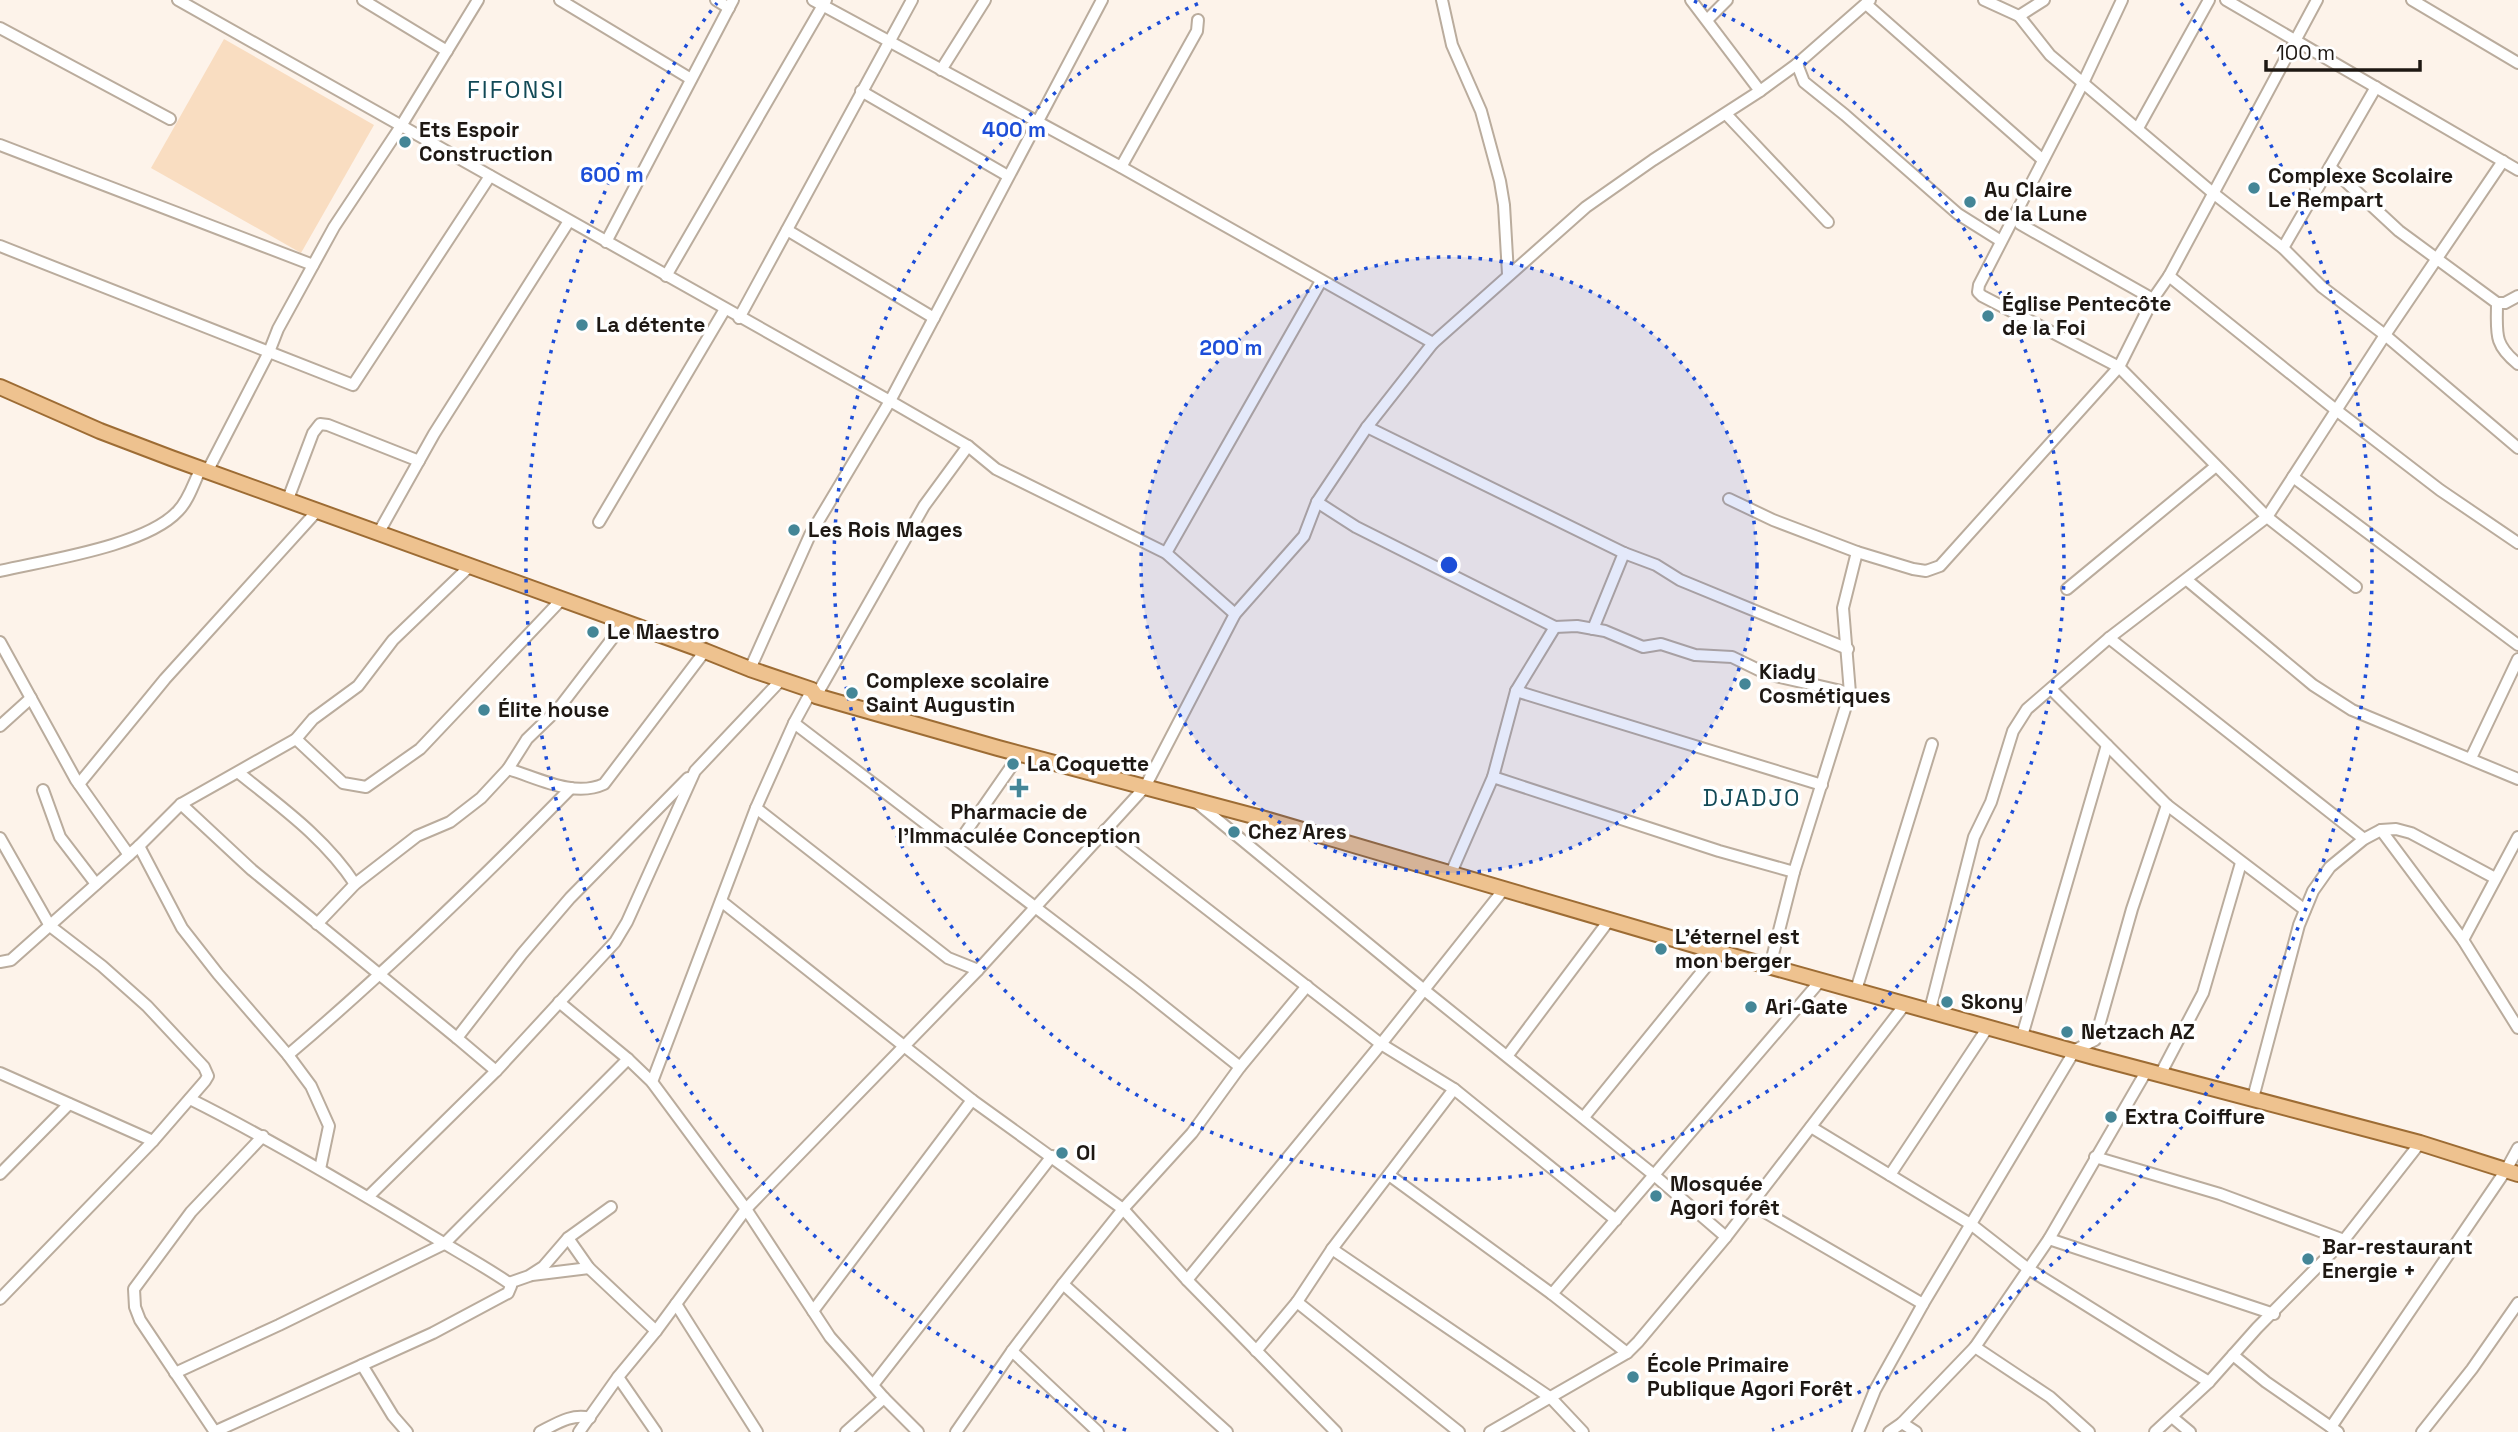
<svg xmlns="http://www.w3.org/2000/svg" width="2518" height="1432" viewBox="0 0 2518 1432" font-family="'Space Grotesk',sans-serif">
<rect width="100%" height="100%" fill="#fdf3ea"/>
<path fill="#f9ddc1" d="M224,39l150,86 -73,128 -150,-85z"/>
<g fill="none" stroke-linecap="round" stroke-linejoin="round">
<g stroke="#baac9d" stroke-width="14">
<g id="minor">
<path d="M178,0l712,401 78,45 28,23 170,84 69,61"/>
<path d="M363,0l84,51"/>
<path d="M560,0l131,79"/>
<path d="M716,0l13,8"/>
<path d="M813,0l308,167 312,176"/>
<path d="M1442,0l10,45 29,66 19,70 4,24 4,69"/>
<path d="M1691,0l69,91"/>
<path d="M1984,0l35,16 31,39 163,138 70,55 39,39 63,48 133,113"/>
<path d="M2122,0l-39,83 -104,202 -1,7 4,4 137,71 148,150 89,70"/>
<path d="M2226,0l292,170"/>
<path d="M2412,0l106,63"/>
<path d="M1866,4l177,156"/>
<path d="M2019,16l25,-16"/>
<path d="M1707,20l20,-20"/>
<path d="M0,28l170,91"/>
<path d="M1797,64l7,18 41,33 113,99 43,27"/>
<path d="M941,70l44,-70"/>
<path d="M861,91l147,85"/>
<path d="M1726,114l102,108"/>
<path d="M2138,128l71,-128"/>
<path d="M0,145l313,120"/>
<path d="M1121,167l76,-136 1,-11"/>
<path d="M2330,167l69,64 98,72h8l13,-7"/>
<path d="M2017,211l3,13 133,75"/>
<path d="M787,230l147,88"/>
<path d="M606,242l127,-242"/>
<path d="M0,246l353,139 137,-209"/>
<path d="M2283,248l93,-161"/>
<path d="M666,276l160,-276"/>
<path d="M2169,276l167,134 104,80 78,53"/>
<path d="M2497,303c0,30 -4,41 21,61"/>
<path d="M739,318l173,-318"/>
<path d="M1367,427l257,126 32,12 24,15 168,69"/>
<path d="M208,470l61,-118 9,-23 56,-102 67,-101 77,-126"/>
<path d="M2293,477l225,168"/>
<path d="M288,499l25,-66 7,-9 8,1 91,36"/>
<path d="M1729,499l44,21 84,32 56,17 13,2 14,-5 179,-199 34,-68 16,-23 148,-276"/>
<path d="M1317,502l39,25 199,100 22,-1 28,5 38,16 18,-3 34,11 37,2 35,17 83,19"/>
<path d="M599,522l126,-213"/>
<path d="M379,532l55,-98 135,-213"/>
<path d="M1166,553l155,-272"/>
<path d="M0,571c47,-11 146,-25 178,-60 11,-11 16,-29 23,-43"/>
<path d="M2187,580l126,105 39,25 166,69"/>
<path d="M2067,589l149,-123"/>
<path d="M1593,629l31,-76"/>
<path d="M2109,638l255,201"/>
<path d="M0,642l76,138 53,75"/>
<path d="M750,669l60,-134 80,-134 212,-401"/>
<path d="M2051,689l116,116 138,105"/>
<path d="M1516,691l306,94"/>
<path d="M816,696l108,-190 44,-60"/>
<path d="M794,723l343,262 103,82"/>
<path d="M0,726l31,-28"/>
<path d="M296,739l47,44 23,4 54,-38 141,-149"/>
<path d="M2471,758l47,-99"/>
<path d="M508,769c30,9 66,29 96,15l101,-133"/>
<path d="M239,773c42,34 86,65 116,111"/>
<path d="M1493,777l226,74 75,21"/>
<path d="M79,784l86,-105 153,-169"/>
<path d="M43,790l17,47 36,47"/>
<path d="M1196,802l227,187 231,186 72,62"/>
<path d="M181,804l71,66 205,168"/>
<path d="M756,808l192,150 30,12"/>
<path d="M1105,830l276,214 73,45 162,131"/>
<path d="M2381,830l82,110 55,88"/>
<path d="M0,838l50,88 52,40 45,40 57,61 4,9 -3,5 -52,60 -153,158"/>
<path d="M139,846l43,82 36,46 70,81 23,31 18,40 -9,43"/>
<path d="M956,846l64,-92"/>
<path d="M1451,873l42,-96 23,-86 39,-64"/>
<path d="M721,901l251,199 151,109 64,71 149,152"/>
<path d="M317,924l38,-40 62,-48 33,-14 31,-24 27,-29 19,-30 32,-31 66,-86"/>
<path d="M2463,940l55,-103"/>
<path d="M0,962l11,-2 128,-114 42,-42 115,-65 17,-20 45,-33 35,-46 76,-73"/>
<path d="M1770,966l24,-94 56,-179 -7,-85 14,-56"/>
<path d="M1856,990l76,-246"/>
<path d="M559,1002l69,57 24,23 94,127 84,128 54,61 34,34"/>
<path d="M1930,1010l44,-173 17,-35 22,-71 14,-22 82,-71 158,-121 118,-182 118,-174"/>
<path d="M2022,1036l85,-291"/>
<path d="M288,1055c99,-84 192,-174 283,-267"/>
<path d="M1508,1055l102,-136"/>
<path d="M496,1071l-39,-33 65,-84 48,-56 118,-120"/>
<path d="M0,1073l153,68"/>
<path d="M2161,1073l42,-80 38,-130"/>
<path d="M652,1082l104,-274 38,-85 18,-33"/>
<path d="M2253,1098l46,-173 14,-34 17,-24 34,-28 17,-9 15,-1 15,4 84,45"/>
<path d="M190,1099c80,40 156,85 232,131 29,18 59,34 87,53l2,3 -3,7 -75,40 -219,99"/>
<path d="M1584,1117l134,-165"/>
<path d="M1811,1127l161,98 55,43 182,114"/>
<path d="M2095,1157l125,37 124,46"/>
<path d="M0,1174l69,-70"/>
<path d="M1389,1175l163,119 75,59"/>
<path d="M1890,1175l98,-148"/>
<path d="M368,1197l128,-126 119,-129 12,-20 68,-151 86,-91"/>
<path d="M1751,1204l172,100"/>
<path d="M568,1238l21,30 67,63"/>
<path d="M2049,1239l225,75"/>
<path d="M1332,1249l219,149 32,34"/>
<path d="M532,1275l57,-7"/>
<path d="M1187,1280l194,-236 123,-155"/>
<path d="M509,1283l20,-7 14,-9 25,-29 43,-31"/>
<path d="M1063,1284l164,148"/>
<path d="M1552,1294l269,-314"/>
<path d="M1297,1302l162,130"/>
<path d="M676,1304l81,128"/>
<path d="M813,1311l159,-211"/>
<path d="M1975,1347l75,50 39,35"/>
<path d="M1012,1351l86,81"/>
<path d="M1256,1351l41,-49 35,-53 122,-160"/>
<path d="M2233,1355l33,27 72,50"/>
<path d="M362,1365l31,51 14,16"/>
<path d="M175,1373l104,-48 165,-81 184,-185"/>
<path d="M618,1377l38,55"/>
<path d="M873,1385l179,-229"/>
<path d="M2172,1417l18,15"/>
<path d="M1902,1423l14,9"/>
<path d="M2331,1427l175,-257 12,-22"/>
<path d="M215,1432l-75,-112 -5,-13 -1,-18 57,-77 72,-76"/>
<path d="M540,1432c16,-8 32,-19 50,-14"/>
<path d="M579,1432l39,-55 38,-46 90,-122 232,-239 167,-183 90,-173 69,-78 13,-34 50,-75 66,-84 153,-136 67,-47 107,-69 37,-27 73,-64"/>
<path d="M846,1432l38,-34"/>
<path d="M956,1432l56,-81 51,-67 60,-75 69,-76 48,-66 67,-81"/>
<path d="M1490,1432l137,-79 11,-11 88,-105 180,-234"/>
<path d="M1858,1432l17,-42 48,-86 152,-254 20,-10 37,-131 35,-104"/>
<path d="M1889,1432l13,-9 73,-76 74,-108 98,-169"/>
<path d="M2155,1432l54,-50 48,-54 87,-88 76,-97"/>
<path d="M2422,1432l50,-63 46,-66"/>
</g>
</g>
<g stroke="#9d6c34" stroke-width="18">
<path id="major" d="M0,387l100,44 71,27 534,193 45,18 62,21 4,6 182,52 267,71 453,133 376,105 326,86 98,31"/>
</g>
<use href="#minor" stroke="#fff" stroke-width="10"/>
<use href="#major" stroke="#eec28f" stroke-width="14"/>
</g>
<circle cx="1449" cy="565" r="308" fill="#1d4ed8" fill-opacity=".12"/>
<g fill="none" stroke="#1d4ed8" stroke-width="3.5" stroke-dasharray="3.5 7">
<circle cx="1449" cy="565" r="308"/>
<path d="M1694 1A615 615 0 1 1 1204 1"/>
<path d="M1126 1430A923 923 0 0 1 717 3M2181 3A923 923 0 0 1 1772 1430"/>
</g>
<g fill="#448697" stroke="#fff" stroke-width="2.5">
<circle cx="405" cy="142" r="7"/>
<circle cx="2254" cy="188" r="7"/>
<circle cx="1970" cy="202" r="7"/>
<circle cx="1988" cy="316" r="7"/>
<circle cx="582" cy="325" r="7"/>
<circle cx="794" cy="530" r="7"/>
<circle cx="593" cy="632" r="7"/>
<circle cx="1745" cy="684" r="7"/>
<circle cx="852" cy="693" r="7"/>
<circle cx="484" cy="710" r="7"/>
<circle cx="1013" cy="764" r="7"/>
<path d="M1015.5 777.5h7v7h7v7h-7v7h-7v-7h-7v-7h7z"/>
<circle cx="1234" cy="832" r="7"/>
<circle cx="1661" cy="949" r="7"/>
<circle cx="1947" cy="1002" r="7"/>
<circle cx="1751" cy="1007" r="7"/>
<circle cx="2067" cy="1032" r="7"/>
<circle cx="2111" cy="1117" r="7"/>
<circle cx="1062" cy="1153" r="7"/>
<circle cx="1656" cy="1196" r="7"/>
<circle cx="2308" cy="1259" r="7"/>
<circle cx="1633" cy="1377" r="7"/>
</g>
<g text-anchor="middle" stroke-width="7" stroke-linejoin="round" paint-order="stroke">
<g font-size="21" font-weight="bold" fill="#1e1813" stroke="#fff" text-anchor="start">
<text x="419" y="137">Ets Espoir<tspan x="419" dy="24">Construction</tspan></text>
<text x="2268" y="183">Complexe Scolaire<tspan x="2268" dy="24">Le Rempart</tspan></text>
<text x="1984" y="197">Au Claire<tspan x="1984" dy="24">de la Lune</tspan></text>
<text x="2002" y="311">Église Pentecôte<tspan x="2002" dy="24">de la Foi</tspan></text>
<text x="596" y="332">La détente</text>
<text x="808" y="537">Les Rois Mages</text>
<text x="607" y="639">Le Maestro</text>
<text x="1759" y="679">Kiady<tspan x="1759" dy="24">Cosmétiques</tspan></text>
<text x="866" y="688">Complexe scolaire<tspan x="866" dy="24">Saint Augustin</tspan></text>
<text x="498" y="717">Élite house</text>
<text x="1027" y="771">La Coquette</text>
<text x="1019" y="819" text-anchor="middle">Pharmacie de<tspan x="1019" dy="24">l'Immaculée Conception</tspan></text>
<text x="1248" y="839">Chez Ares</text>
<text x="1675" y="944">L'éternel est<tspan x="1675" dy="24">mon berger</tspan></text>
<text x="1961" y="1009">Skony</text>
<text x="1765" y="1014">Ari-Gate</text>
<text x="2081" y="1039">Netzach AZ</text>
<text x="2125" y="1124">Extra Coiffure</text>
<text x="1076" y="1160">Ol</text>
<text x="1670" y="1191">Mosquée<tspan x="1670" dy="24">Agori forêt</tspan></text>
<text x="2322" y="1254">Bar-restaurant<tspan x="2322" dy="24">Energie +</tspan></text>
<text x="1647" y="1372">École Primaire<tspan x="1647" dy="24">Publique Agori Forêt</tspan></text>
</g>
<g font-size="23" letter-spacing="2" fill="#124a57" stroke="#fff">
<text x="1752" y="806">DJADJO</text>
</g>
<g font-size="24" letter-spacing="2" fill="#124a57" stroke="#fff">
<text x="516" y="98">FIFONSI</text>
</g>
</g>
<circle cx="1449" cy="565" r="10" fill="#1d4ed8" stroke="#fff" stroke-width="3.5"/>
<g font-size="21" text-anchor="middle" font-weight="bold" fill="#1d4ed8" stroke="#fff" stroke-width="7" stroke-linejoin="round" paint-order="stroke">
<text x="1014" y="137">400 m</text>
<text x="612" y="182">600 m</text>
<text x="1231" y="355">200 m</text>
</g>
<path d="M2266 60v10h154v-10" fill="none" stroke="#1e1813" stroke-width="3.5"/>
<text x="2276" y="60" font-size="21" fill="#1e1813" stroke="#ffffff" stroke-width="5" paint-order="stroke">100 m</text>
</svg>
